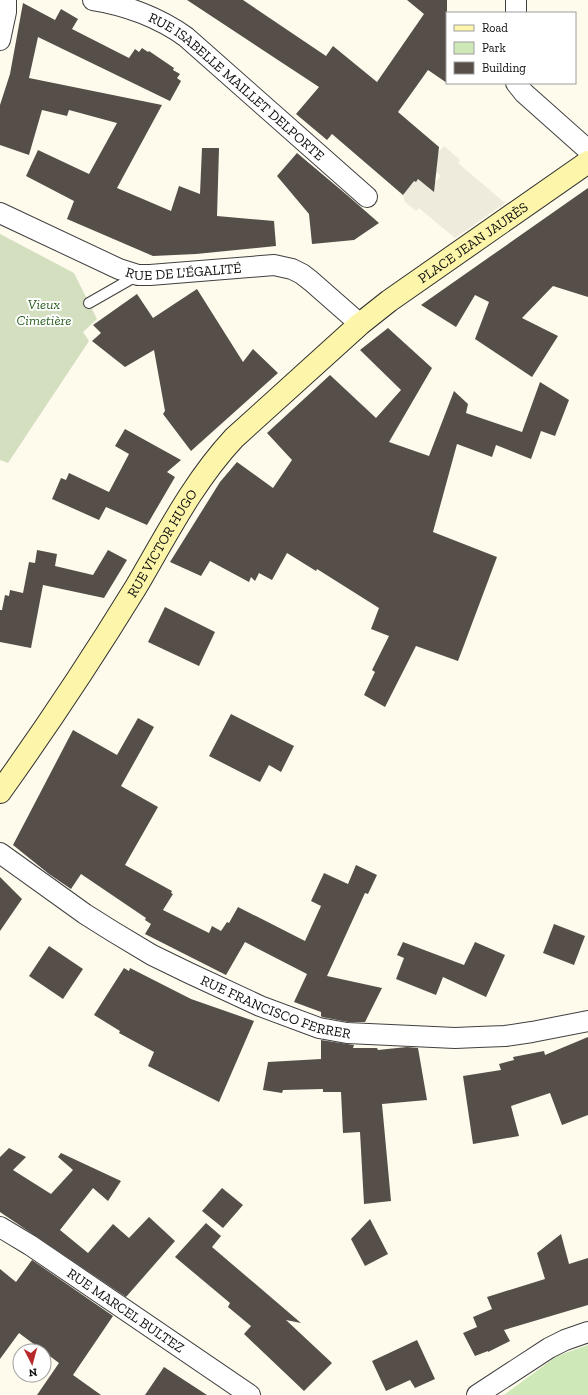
<svg xmlns="http://www.w3.org/2000/svg" width="588" height="1395" viewBox="0 0 588 1395" font-family="'Zilla Slab',serif">
<rect width="100%" height="100%" fill="#fefbed"/>
<path fill="#cfe8b8" d="M588,1345v50h-84l53,-39z"/>
<path fill="#d4dfbf" d="M0,234l74,39 23,46 -14,13 6,9 -81,122 -8,-3z"/>
<path fill="#eeeadc" d="M444,146l16,14 -2,3 47,40 -50,35 -36,-30 -3,3 -11,-9 -2,-7 11,-14 2,1 2,-3 12,9 11,-12 -6,-5 2,-2v-5l-5,-4z"/>
<g fill="#554e49">
<path d="M187,0h56l83,56 7,-10 44,36 47,-68 -17,-14h40v83l-19,-13 -30,42 41,35 -5,45 -16,-13 -2,3 -2,-1 -11,14 -71,-61 -5,6 -31,-26 23,-27z"/>
<path d="M23,3l32,17 6,-11 17,10 -6,10 57,29 6,-9 4,3 3,-4 6,4 1,-1 25,17 -1,2 7,4 -3,4 4,3 -11,20 -132,-64 -9,41 133,27 -45,83 54,23 8,-25 21,8 2,-46h17l-2,68 57,5 2,25 -80,8 -43,2 -86,-37 7,-18 -48,-25 12,-26 51,24 28,-51 -48,-13 -2,6 -25,-6 -13,45 -29,-10v-40l10,-31z"/>
<path d="M297,153l50,42 32,28 -25,17 -42,4 -3,-30 -32,-38z"/>
<path d="M588,188v109l-35,-11 -31,32 36,18 -26,41 -57,-38 14,-37 -14,-7 -19,32 -35,-22z"/>
<path d="M197,289l46,73 10,-13 25,24 -87,78 -28,-37 2,-3 -11,-61 -29,17 -33,-26 9,-8 -8,-8 44,-31 16,24z"/>
<path d="M388,328l44,40 -43,74 40,14 25,-65 14,13 -2,9 56,19 18,-50 29,18 -14,36 -14,-5 -10,28 -35,-14 -4,12 -35,-13 -24,88 64,25 -39,104 -42,-15 -31,61 -21,-12 11,-23 -3,-2 17,-34 -18,-7 8,-21 -62,-39 -1,2 -29,-18 -15,27 -13,-7 -4,8 -4,-4 -2,5 -39,-21 -9,15 -31,-14 50,-80 17,-20 36,26 19,-28 -25,-27 63,-58 46,43 25,-28 -41,-40z"/>
<path d="M125,429l56,31 -14,12 8,5 -28,48 -41,-18 -7,13 -47,-21 9,-21 5,2 3,-7 40,19 20,-38 -14,-8z"/>
<path d="M37,550l20,4 -2,12 38,9 15,-25 19,10 -23,38 -61,-13 -12,63 -31,-6v-32h2l3,-15 4,1 1,-6 13,3 6,-31 6,1z"/>
<path d="M165,607l50,25 -16,34 -51,-24z"/>
<path d="M231,714l63,32 -13,26 -12,-7 -9,17 -51,-26z"/>
<path d="M138,718l16,9 -33,59 37,21 -33,58 47,26 -1,2 2,1 -10,16 46,23 3,-7 9,5 6,-9 2,1 9,-16 67,34 16,-35 -10,-5 13,-28 24,11 8,-19 21,10 -9,19 -3,-1 -38,83 55,12 -17,34h-17l-26,-5 -1,-1v-4l-27,-10 13,-28 -62,-32 -19,33 -81,-41 6,-10 -6,-4 1,-2 -65,-44 -10,15 -22,-15 -36,-29 60,-115 44,25z"/>
<path d="M0,877l22,22 -22,32z"/>
<path d="M554,924l31,12 -11,29 -31,-12z"/>
<path d="M403,942l61,23 11,-23 30,13 -19,42 -43,-20 -7,18 -40,-16 8,-21 -7,-3z"/>
<path d="M49,946l34,23 -20,30 -34,-23z"/>
<path d="M124,968l5,3 1,-3 61,31 63,22 -35,81 -71,-36 6,-14 -35,-19 1,-2 -26,-16z"/>
<path d="M588,1037v78l-26,10 -12,-32 -39,13 8,30 -46,8 -10,-68 38,-6 -2,-6 15,-4 -1,-3 31,-6 1,4z"/>
<path d="M321,1040l33,5 -1,3h24l1,2 29,-3 11,1 9,52 -45,4 9,97 -27,3 -4,-72 -17,1 -2,-41h-18v-3l-40,1 -1,3 -19,-3 5,-28 53,-3z"/>
<path d="M9,1148l17,9 -13,13 38,24 22,-24 -15,-13 3,-4 60,28 -13,20 -15,-13 -33,42 28,23 25,-29 16,14 20,-21 26,24 -49,56 -126,-85v-55z"/>
<path d="M222,1188l21,17 -20,23 -21,-17z"/>
<path d="M370,1219l18,35 -23,12 -14,-27z"/>
<path d="M206,1223l15,13 -9,11 89,76 -15,-3 46,43 -28,28 -60,-57 7,-8 -23,-19 2,-4 -55,-46z"/>
<path d="M561,1234l8,30 19,-6v47l-84,25 6,11 -22,11v-1l-13,5 -12,-23 14,-6 -4,-10 19,-8 -5,-12 58,-18 -8,-26z"/>
<path d="M32,1260l81,56 -40,59 28,20h-64l22,-32 -40,-30 -19,26v-90l16,13z"/>
<path d="M417,1340l18,39 -20,9 -5,-8 -24,11 -14,-30z"/>
<path d="M164,1367l43,28h-62z"/>
</g>
<g fill="none" stroke-linecap="round" stroke-linejoin="round">
<g stroke="#404040" stroke-width="12">
<path id="lane" d="M89,303l49,-28"/>
</g>
<g stroke="#404040" stroke-width="22">
<g id="street">
<path id="s1" d="M93,0c33,5 67,18 93,37l181,160"/>
<path d="M516,13v-13"/>
<path d="M0,40l6,-28v-12"/>
<path d="M516,83l8,10 64,57"/>
<path id="s2" d="M0,213l119,56 19,6h12l124,-10 18,4 10,5 9,7 49,43"/>
<path id="s3" d="M0,853l85,61 27,17 40,24 37,18 71,33 59,22 28,5 108,5 23,-1 27,-1 27,-4 56,-11"/>
<path id="s4" d="M0,1227l30,18 220,150"/>
<path d="M477,1395l72,-47 16,-8 23,-8"/>
</g>
</g>
<g stroke="#2f2f2f" stroke-width="24">
<g id="secondary">
<path id="s5" d="M0,792c48,-67 93,-135 136,-205 30,-51 57,-105 98,-149l126,-114 29,-23 199,-139"/>
</g>
</g>
<use href="#lane" stroke="#fff" stroke-width="10"/>
<use href="#street" stroke="#fff" stroke-width="20"/>
<use href="#secondary" stroke="#fdf6aa" stroke-width="22"/>
</g>
<g text-anchor="middle" stroke-width="4" stroke-linejoin="round" paint-order="stroke">
<g font-size="14" fill="#0d0d0d" stroke="#fff">
<text dy="5" stroke="none"><textPath href="#s1" startOffset="171">RUE ISABELLE MAILLET DELPORTE</textPath></text>
<text dy="5" stroke="none"><textPath href="#s5" startOffset="734">PLACE JEAN JAURÈS</textPath></text>
<text dy="5" stroke="none"><textPath href="#s2" startOffset="197">RUE DE L'ÉGALITÉ</textPath></text>
<text dy="5" stroke="none"><textPath href="#s5" startOffset="297">RUE VICTOR HUGO</textPath></text>
<text dy="5" stroke="none"><textPath href="#s3" startOffset="318">RUE FRANCISCO FERRER</textPath></text>
<text dy="5" stroke="none"><textPath href="#s4" startOffset="151">RUE MARCEL BULTEZ</textPath></text>
</g>
<g font-size="14" font-style="italic" fill="#2b621f" stroke="#fff">
<text x="44" y="309">Vieux<tspan x="44" dy="16">Cimetière</tspan></text>
</g>
</g>
<rect x="446" y="12" width="130" height="72" fill="#ffffff" stroke="#9e9e9e"/>
<rect x="454" y="25" width="20" height="6" fill="#fdf6aa" stroke="#9e9e9e"/>
<text x="482" y="32" font-size="12" fill="#0d0d0d">Road</text>
<rect x="454" y="42" width="20" height="12" fill="#cfe8b8" stroke="#9e9e9e"/>
<text x="482" y="52" font-size="12" fill="#0d0d0d">Park</text>
<rect x="454" y="62" width="20" height="12" fill="#554e49" stroke="#9e9e9e"/>
<text x="482" y="72" font-size="12" fill="#0d0d0d">Building</text>
<g transform="translate(32 1363) rotate(174)"><circle r="19" fill="#ffffff" stroke="#9e9e9e"/>
<path d="M0-3L7 15L0 10L-7 15Z" fill="#b8292b"/>
<text y="-6" font-size="11" font-weight="bold" text-anchor="middle" fill="#0d0d0d">N</text>
</g>
</svg>
